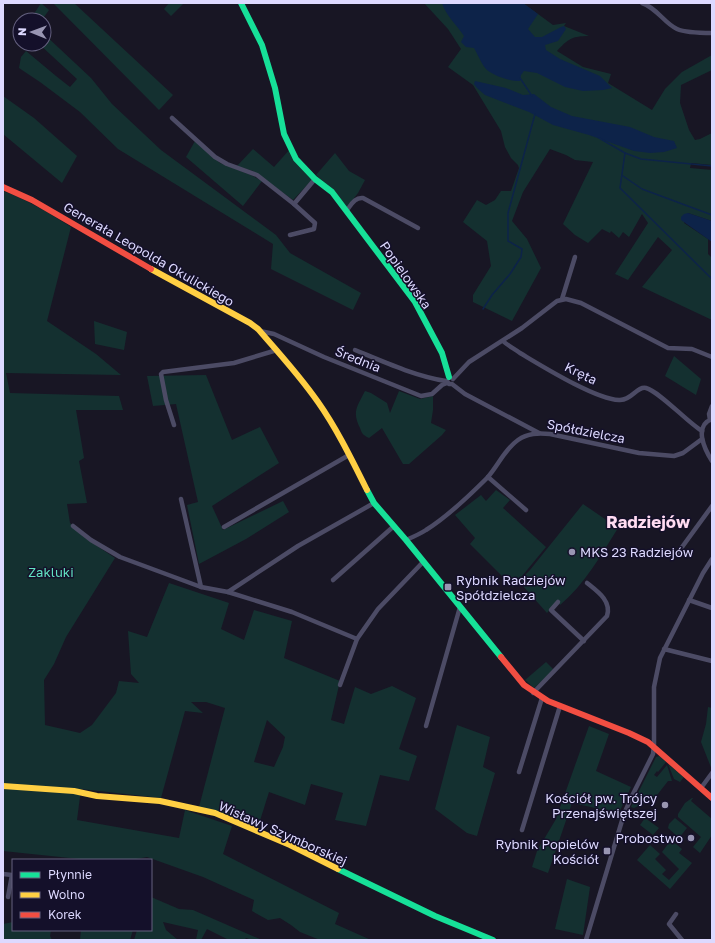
<svg xmlns="http://www.w3.org/2000/svg" width="715" height="943" viewBox="0 0 715 943" font-family="'Golos Text',sans-serif">
<rect width="100%" height="100%" fill="#181624"/>
<g fill="#143030" fill-rule="evenodd">
<path d="M41,3l8,7 -7,10h-12z"/>
<path d="M53,3h21l99,92 -14,15z"/>
<path d="M169,3h15l-13,13 -7,-7z"/>
<path d="M424,3h99l30,22 13,-2 -2,3 25,10c-17,0 -21,3 -32,15l26,16 28,7 -3,9 44,27 13,-21 17,-17 30,-17v15l-31,15 -1,18 9,27 6,10 5,-1 12,-6v32l-21,-2 -1,5 22,2v51l-24,-8 -4,10 24,16v15l4,4v62l-70,-33 30,-37 -14,-13 -30,43 -13,-6 33,-51 -6,-9 -13,23 -6,-5 -4,6 -8,-7 -1,2 -8,-4 -14,14 -13,-8 -12,-11 30,-62 -18,-2 -9,-5 -16,-6 -27,43 -11,29 15,18 14,29 -29,53 -39,-19v-7l18,-29 -4,-25 -24,-19 14,-22 9,5 9,-5 6,-9h10l8,-23 -1,-3 -7,-7 -6,-11 -4,-16 -28,-46 -25,-18 13,-18 -13,-20z"/>
<path d="M44,34l47,44 21,26 49,46 115,85 14,18 71,40 -8,17 -82,-41 2,-25 -155,-95 -38,-37 -40,-30 -21,-14 2,-11 5,-6 30,25 14,11 7,-8 -38,-35h5z"/>
<path d="M3,96l31,22 43,38 -15,27 -59,-49z"/>
<path d="M195,141l25,22 31,12 11,6 -19,25 -57,-49z"/>
<path d="M253,149l21,18 16,-18 23,30 -20,21 -40,-29 -16,-5z"/>
<path d="M335,153l14,18 16,9 -7,13 -11,14 -12,-15 -19,-17z"/>
<path d="M3,191c25,9 46,22 68,36l-24,94 49,33 25,21 -115,-2 4,20 109,3 4,14h-47l8,48 -5,3 8,42 -20,1 3,19 15,15 30,20 -49,79 -12,27 -10,16 1,45 35,8 12,-8 24,-32 3,-12 20,2 -8,-9 -3,-43 19,6 22,-54 60,20 -8,26 23,11 10,-30 38,11 -8,37 56,23 -9,39 13,4 11,-37 16,7 21,-8 24,12 -17,51 18,7 -8,25 -29,-6 -14,51 -31,-6 8,-27 -32,-9 -6,21 -36,-13 -11,35 -59,-20 26,-99 -19,-6h-15l12,11 -18,-2 -24,87 -80,-9 -4,31 102,18 6,-28 47,16 -9,28 116,59 -4,11 36,16h-51l-20,-8 -9,-7 -11,-7 -12,2 -16,-9 2,-11 -51,-23 -56,-20 -16,3h-42l-86,-9zM267,720l18,17 -2,10 -9,20 -20,-5z"/>
<path d="M94,321l33,11 -3,18 -29,-6z"/>
<path d="M674,356l27,23 -5,16 -31,-19z"/>
<path d="M206,375l26,65 28,-13 19,36 -67,43 11,24 60,-29 6,11 -43,27 -47,25 -12,-59 11,-3 -22,-98 -23,2 -6,-30z"/>
<path d="M365,391l6,2 16,10 3,10 9,-22 21,8 13,-3v14l-2,13 15,7 -4,5 -33,29h-6l-21,-36 -13,10c-6,-3 -7,-4 -9,-10 -8,-17 -3,-21 5,-37z"/>
<path d="M496,490l14,10 -7,8 43,39 -33,40 -43,-43 5,-6 -20,-23 26,-20 5,6z"/>
<path d="M583,504l35,24c-17,27 -33,56 -58,77l-3,-4 -10,12 -24,-27 -2,-7 9,-9z"/>
<path d="M546,662l8,8 -20,18 -9,-8z"/>
<path d="M708,707l4,1v62l-11,-28 5,-18z"/>
<path d="M457,725l33,12 -7,30 12,6 -18,63 -10,-3 -32,-24z"/>
<path d="M589,726l20,8 -13,37 35,16 -12,26 -47,-10 -24,70 -16,-6 5,-16 19,-32z"/>
<path d="M660,756l6,6 -8,10 -1,-1 -3,4 3,2 10,-12 5,16h-4l-14,18 -20,9 -3,-1 25,-50z"/>
<path d="M668,764l16,13 -4,5 -6,-3z"/>
<path d="M692,798h1l-2,3 21,18v16l-12,18 -7,-6 8,-10 -23,-20v-3l7,-11z"/>
<path d="M645,818l14,10 -6,7 -13,-10z"/>
<path d="M675,818l12,10 -8,10 -11,-10 1,-4z"/>
<path d="M671,840l11,9 -3,4 13,10 -22,26 -33,-29 13,-15 10,9 -5,5 11,11 -4,4 7,6 10,-11 -17,-17z"/>
<path d="M567,879l23,8 -7,48 -28,-6z"/>
<path d="M151,897l28,12 14,1 69,30h-9l-7,-2 -2,2h-15l-22,-11 -6,11h-5l2,-10 -35,-8 3,8 12,10h-44l3,-10h14z"/>
<path d="M13,922v8h38l-1,6 2,4h-49v-16z"/>
<path d="M81,930h52l-3,10h-50z"/>
</g>
<g fill="#0d2349">
<path d="M442,3h81l15,11 -10,15 7,8h7l19,-10 3,-1 2,3 -8,12 -13,4 1,5 14,9 40,17 12,12 -9,2 -20,1 -18,-4 -28,-14 -13,-2 -3,4 -1,6c-10,0 -24,-4 -33,-11 -5,-5 -9,-15 -13,-22l-8,-1 -5,-5 3,-6c-7,-11 -18,-20 -22,-33z"/>
<path d="M475,81l31,7 17,7 11,-1 17,13 21,9 58,11 24,10 20,4 3,7 -13,4 -14,1 -16,-2 -45,-16 -36,-10 -24,-13 -44,-17 -8,-7 -3,-4z"/>
<path d="M688,213l24,8v21l-31,-22v-3l3,-3z"/>
</g>
<g fill="none" stroke-linecap="round" stroke-linejoin="round">
<g stroke="#0d2349" stroke-width="1.5">
<path d="M520,78l12,18"/>
<path d="M599,138l26,15 16,6 71,7"/>
<path d="M625,153l-5,35 92,91"/>
<path d="M623,176l19,13 70,26"/>
<path d="M483,309l9,-14 18,-21 11,-17 1,-8 -14,-8v-28l27,-99"/>
</g>
<g stroke="#4c4b65" stroke-width="4.5">
<path d="M642,3c15,5 22,20 35,26 9,4 26,4 35,4"/>
<path d="M172,118l43,39 12,7 30,11 37,29 21,19 -1,6 -24,6"/>
<path d="M294,204l21,-25"/>
<path d="M347,210c4,-5 8,-13 16,-12l55,30"/>
<path d="M562,299l13,-42"/>
<path d="M260,331l14,3 50,23 97,39 11,-2 10,-9 5,-2"/>
<path d="M503,341c5,5 12,8 17,12 22,13 75,46 99,47 12,1 18,-14 27,-12 14,4 41,34 56,43"/>
<path d="M355,350c29,12 60,26 91,31"/>
<path d="M453,379l16,-17 53,-34 35,-27 9,-2 15,4 87,45 24,1 20,8"/>
<path d="M447,381l2,3h3l13,10 74,39"/>
<path d="M712,419c-19,7 -7,31 0,42"/>
<path d="M710,420l-1,-6 3,-8"/>
<path d="M174,425l-8,-25 -5,-26 2,-2 71,-9 43,-13"/>
<path d="M488,477l38,33"/>
<path d="M181,499l20,88"/>
<path d="M73,526l18,14 29,17 81,30 27,5 70,-46 76,-43"/>
<path d="M224,527l125,-72"/>
<path d="M406,540c7,-3 14,-6 20,-10 21,-13 43,-34 61,-52 11,-12 17,-28 31,-38 10,-7 20,-7 32,-6l89,19 35,3 9,-3 19,-14"/>
<path d="M677,554l35,-48"/>
<path d="M333,580l61,-54"/>
<path d="M228,592l64,20 65,27"/>
<path d="M689,600l23,8"/>
<path d="M558,602l-7,8 33,31"/>
<path d="M664,649l48,12"/>
<path d="M340,685l17,-46 21,-30 45,-47"/>
<path d="M533,693l74,-77c5,-15 -10,-25 -20,-33"/>
<path d="M426,726l34,-119"/>
<path d="M519,772l23,-74"/>
<path d="M701,788l11,-15"/>
<path d="M522,830l38,-124"/>
<path d="M3,874l9,1 -4,22"/>
<path d="M676,914l-7,10 13,16"/>
<path d="M586,940l38,-126 8,-18 21,-42 1,-10v-57l6,-29 43,-85 9,-14"/>
</g>
<g stroke="#16e098" stroke-width="6">
<path d="M241,3l21,42 13,43 9,46 12,25 19,20 17,13 83,110 27,51 7,24"/>
<path d="M367,490l7,13 32,37 95,117"/>
<path d="M338,869l97,47 58,24"/>
</g>
<g stroke="#ffcf43" stroke-width="6">
<path d="M151,269l99,54 8,6c21,24 42,47 60,73 19,27 34,58 49,88"/>
<path d="M3,786l71,5 23,5 63,5 55,12 75,32 48,24"/>
</g>
<g stroke="#f24e42" stroke-width="6">
<path d="M3,187l29,13 119,69"/>
<path d="M501,657l23,28 24,16 81,32 19,9 64,56"/>
</g>
</g>
<g fill="#9895b2" stroke="#14102a" stroke-width="1.5">
<circle cx="572" cy="552" r="4"/>
<rect x="444" y="583" width="8" height="8" rx="2"/>
<circle cx="665" cy="805" r="4"/>
<circle cx="691" cy="838" r="4"/>
<rect x="603" y="847" width="8" height="8" rx="2"/>
</g>
<g text-anchor="middle" stroke-width="3" stroke-linejoin="round" paint-order="stroke">
<g font-size="13" fill="#ddd9ff" stroke="#14102a">
<text transform="translate(149 254) rotate(30)" y="5">Generała Leopolda Okulickiego</text>
<text transform="translate(406 275) rotate(55)" y="5">Popielowska</text>
<text transform="translate(358 359) rotate(22)" y="5">Średnia</text>
<text transform="translate(581 373) rotate(26)" y="5">Kręta</text>
<text transform="translate(586 431) rotate(11)" y="5">Spółdzielcza</text>
<text transform="translate(283 833) rotate(24)" y="5">Wisławy Szymborskiej</text>
</g>
<g font-size="13" fill="#ddd9ff" stroke="#14102a" text-anchor="end">
<text x="580" y="557" text-anchor="start">MKS 23 Radziejów</text>
<text x="456" y="585" text-anchor="start">Rybnik Radziejów<tspan x="456" dy="15">Spółdzielcza</tspan></text>
<text x="657" y="803">Kościół pw. Trójcy<tspan x="657" dy="15">Przenajświętszej</tspan></text>
<text x="683" y="843">Probostwo</text>
<text x="599" y="849">Rybnik Popielów<tspan x="599" dy="15">Kościół</tspan></text>
</g>
<g font-size="13" fill="#61e2c2" stroke="#14102a">
<text x="51" y="577">Zakluki</text>
</g>
<g font-size="17" font-weight="bold" fill="#ffdbf2" stroke="#14102a">
<text x="648" y="528">Radziejów</text>
</g>
</g>
<rect width="715" height="943" fill="none" stroke="#ddd9ff" stroke-width="8"/>
<rect x="12" y="859" width="140" height="72" fill="#14102a" stroke="#64607f"/>
<rect x="20" y="872" width="20" height="6" fill="#16e098" stroke="#64607f"/>
<text x="48" y="879" font-size="12" fill="#ddd9ff">Płynnie</text>
<rect x="20" y="892" width="20" height="6" fill="#ffcf43" stroke="#64607f"/>
<text x="48" y="899" font-size="12" fill="#ddd9ff">Wolno</text>
<rect x="20" y="912" width="20" height="6" fill="#f24e42" stroke="#64607f"/>
<text x="48" y="919" font-size="12" fill="#ddd9ff">Korek</text>
<g transform="translate(32 32) rotate(271)"><circle r="19" fill="#14102a" stroke="#64607f"/>
<path d="M0-3L7 15L0 10L-7 15Z" fill="#9895b2"/>
<text y="-6" font-size="11" font-weight="bold" text-anchor="middle" fill="#ddd9ff">N</text>
</g>
</svg>
